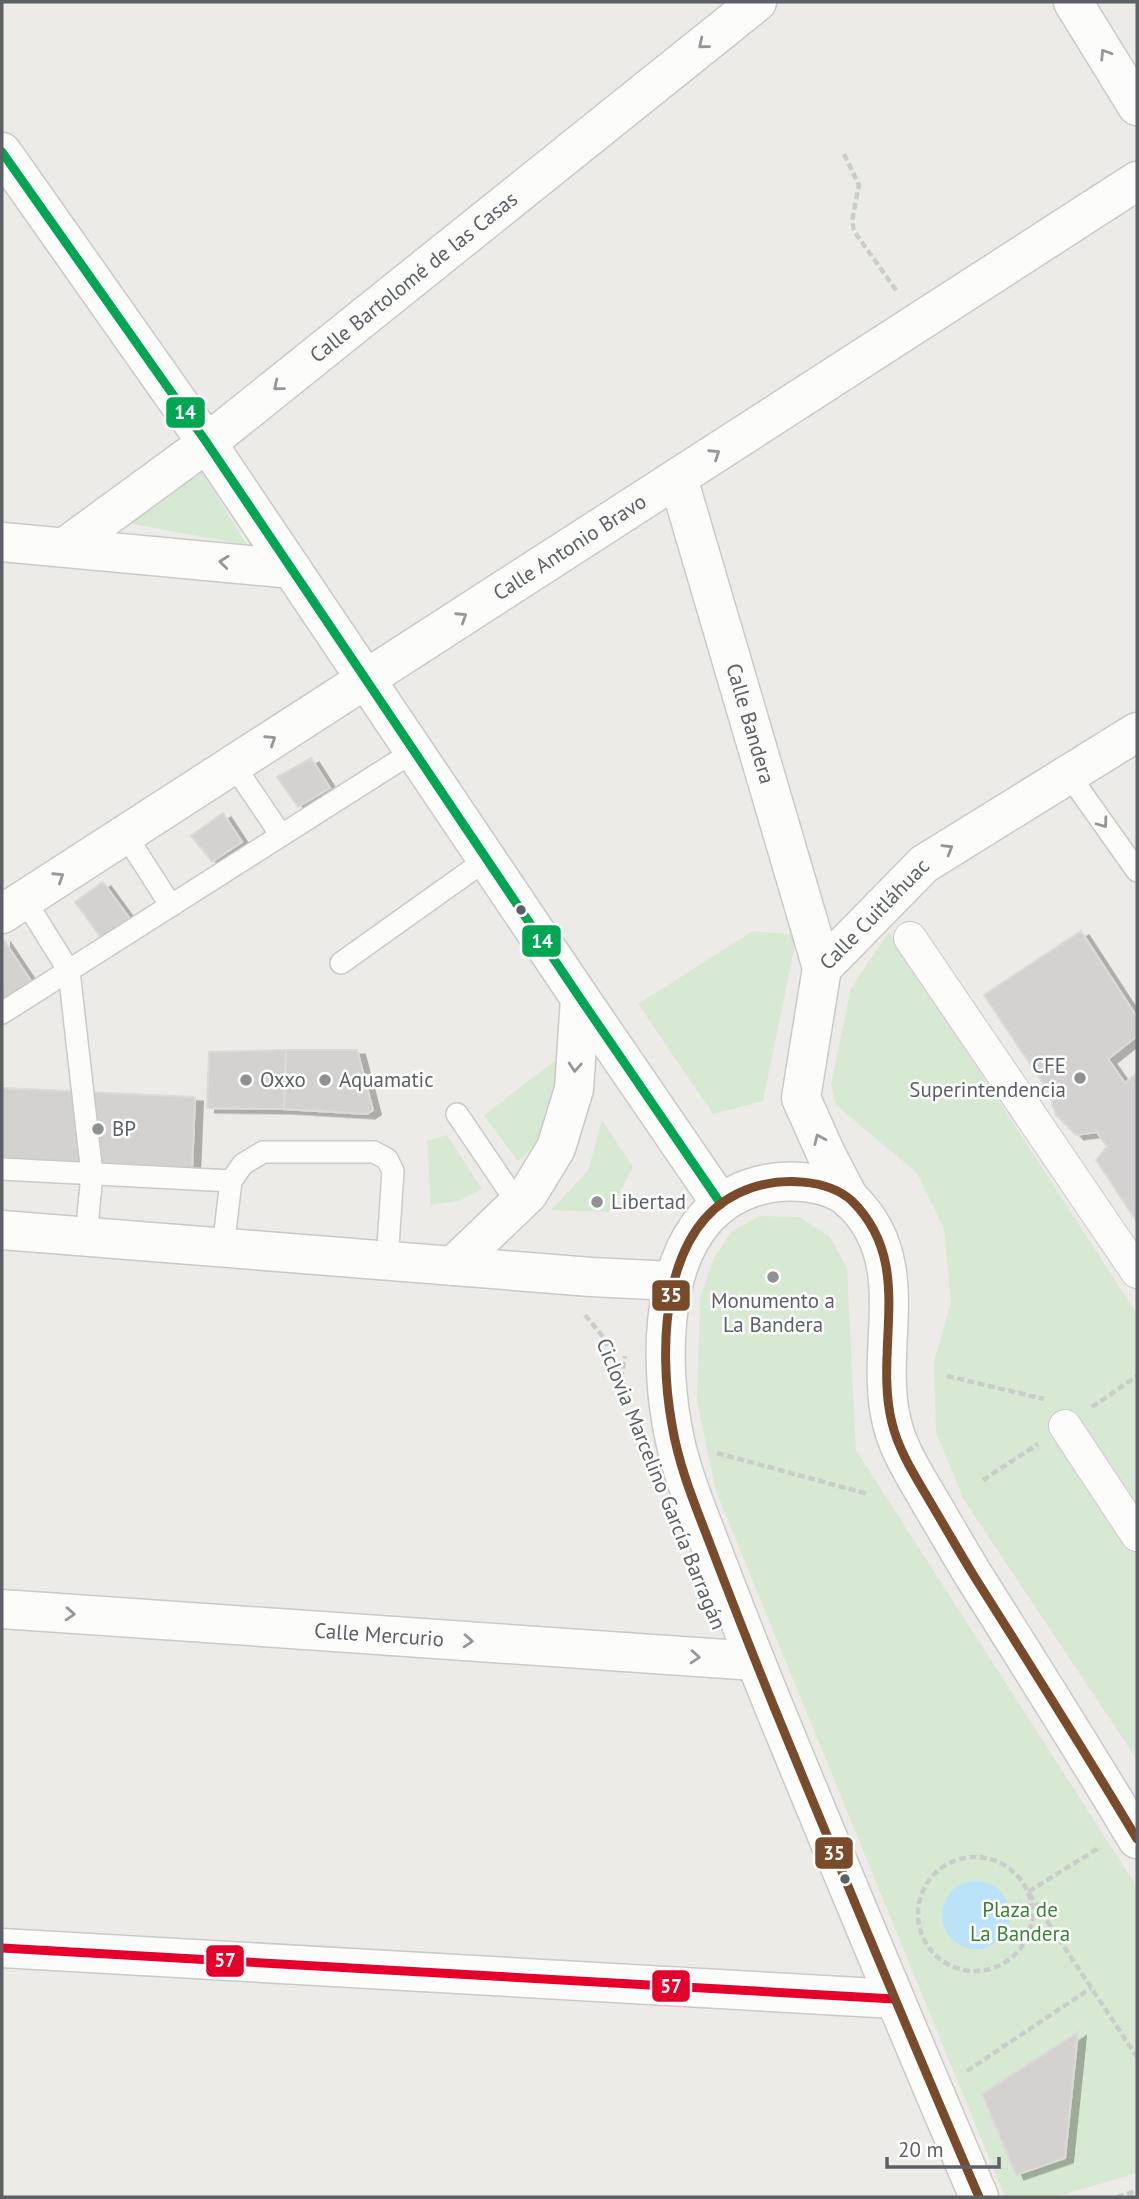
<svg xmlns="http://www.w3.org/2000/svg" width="1139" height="2199" viewBox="0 0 1139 2199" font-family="'PT Sans',sans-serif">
<defs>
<filter id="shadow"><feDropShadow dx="8" dy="4.5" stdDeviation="0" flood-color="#0004"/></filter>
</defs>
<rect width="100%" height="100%" fill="#edebe7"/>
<g fill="#d7e9d2">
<path d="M198,465l49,80 -130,-24z"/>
<path d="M753,931l44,4 -34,166 -50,13 -75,-110z"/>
<path d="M889,932l248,382v446l-173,-260 -28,-68 -2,-70 17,-60 -7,-73 -27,-56 -81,-68 -5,-21 20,-96z"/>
<path d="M556,1060l2,24 -21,60 -19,17 -34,-46z"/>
<path d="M602,1120l31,47 -24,45 -58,-2 37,-39z"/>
<path d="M447,1135l35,54 -23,12 -28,4 -4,-64z"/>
<path d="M760,1216l40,1 30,20 17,31 9,182 281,437v286l-82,24h-50l-289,-706 -19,-89 3,-104 14,-40 18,-27z"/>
</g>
<circle fill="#bbe3f8" cx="976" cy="1915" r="34"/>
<g fill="#d3d2d0" stroke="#dcdad6" stroke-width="2" filter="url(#shadow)">
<path d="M311,758l19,30 -32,19 -21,-30z"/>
<path d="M223,813l19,29 -30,20 -21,-26z"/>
<path d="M103,882l27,37 -28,20 -27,-37z"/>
<path d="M1081,931l56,86v19l-29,23 17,24 12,-10v149l-41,-62 11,-13 -10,-15 -21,3 -20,-20 -8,-24 -64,-96z"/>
<path d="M3,939l28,42 -28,19 -1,-1z"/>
<path d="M286,1050h71l16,60 -6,4 -83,-5z"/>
<path d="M286,1050l-2,59 -77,-1 2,-56z"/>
<path d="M2,1088l193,9 -3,73 -190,-8z"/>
<path d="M1078,2032l-13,126 -49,17 -34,-81z"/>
</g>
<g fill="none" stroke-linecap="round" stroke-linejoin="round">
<g stroke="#c9cac9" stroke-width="24">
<g id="service">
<path d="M233,764l48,71"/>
<path d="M1069,775l68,96"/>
<path d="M125,834l46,72"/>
<path d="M24,899l45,72 23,203 -6,63"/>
<path d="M341,963l146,-104"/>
<path d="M2,1013l412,-262"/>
<path d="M457,1114l61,90"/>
<path d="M2,1169l229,12"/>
<path d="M223,1248l8,-67 12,-17 20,-12h111l13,7 6,12 -6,90"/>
</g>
</g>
<g stroke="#c9cac9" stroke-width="34">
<g id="pedestrian">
<path d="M910,938l227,334"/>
<path d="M1065,1426l72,109"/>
</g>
</g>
<g stroke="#c9cac9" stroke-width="41">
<g id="minor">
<path d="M1073,2l64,104"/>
<path id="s1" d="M678,478l144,490"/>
<path d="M2,542l290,27"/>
<path id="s2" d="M65,547l142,-104 550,-441"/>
<path id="s3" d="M2,914l1135,-733"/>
<path id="s4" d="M850,1200l-24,-46 -25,-56 21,-130 102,-104 213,-132"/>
<path id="s5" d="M2,1609l753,52"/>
<path d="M2,1948l892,51"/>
</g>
</g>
<g stroke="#c9c9c9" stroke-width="41">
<g id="secondary">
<path d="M2,152l205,291 373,555 141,206"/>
<path d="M2,1230l589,47 82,4"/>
<path d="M453,1266l75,-72 28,-46 18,-59 6,-91"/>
<path d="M979,2197c-70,-163 -138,-327 -205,-490 -22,-54 -43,-108 -64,-163 -15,-39 -31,-77 -38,-119 -14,-77 -12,-206 79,-237 29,-10 76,-10 101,13 64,63 21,146 40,222 6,25 20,48 33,70 16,27 32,55 49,83 55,87 110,174 163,263"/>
</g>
</g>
<g stroke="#c9cecb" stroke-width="4.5" stroke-dasharray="7 3.5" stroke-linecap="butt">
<path d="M844,154l15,31 -7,36 2,10 44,62"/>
<path d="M585,1315l19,23 24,58"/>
<path d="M947,1376l97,23"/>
<path d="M621,1379l4,-23"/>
<path d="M1092,1407l45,-31"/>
<path d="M717,1453l151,41"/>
<path d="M983,1480l55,-36"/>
<path d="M1097,1849l-69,43 109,165"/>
<circle cx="975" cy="1914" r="57"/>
<path d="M967,2071l124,-83"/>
<path d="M1117,2197l20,-6"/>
</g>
<use href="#service" stroke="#fcfcfb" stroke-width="21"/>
<use href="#pedestrian" stroke="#fcfcfb" stroke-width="32"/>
<use href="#minor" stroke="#fcfcfb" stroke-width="38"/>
<use href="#secondary" stroke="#fcfcfb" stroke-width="38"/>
<g stroke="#fff" stroke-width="14">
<path id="bus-1" d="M2,152l205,291 373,555 141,206"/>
</g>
<g stroke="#fff" stroke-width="14">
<path id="bus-2" d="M2,1948l892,51"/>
</g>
<g stroke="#fff" stroke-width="14">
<path id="bus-3" d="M979,2197c-70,-163 -138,-327 -205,-490 -22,-54 -43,-108 -64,-163 -15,-39 -31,-77 -38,-119 -14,-77 -12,-206 79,-237 29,-10 76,-10 101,13 64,63 21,146 40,222 6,25 20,48 33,70 16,27 32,55 49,83 55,87 110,174 163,263"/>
</g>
<use href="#bus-1" stroke="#00a651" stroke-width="9"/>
<use href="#bus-2" stroke="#e4002b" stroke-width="9"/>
<use href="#bus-3" stroke="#7a4b2a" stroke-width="9"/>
</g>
<defs><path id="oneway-chevron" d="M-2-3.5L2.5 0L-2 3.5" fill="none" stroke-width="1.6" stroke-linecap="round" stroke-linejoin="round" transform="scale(1.75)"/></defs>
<g stroke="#95979a">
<use href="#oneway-chevron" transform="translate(703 44) rotate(141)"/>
<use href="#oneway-chevron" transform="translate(1105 54) rotate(-122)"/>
<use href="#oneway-chevron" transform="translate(278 386) rotate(141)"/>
<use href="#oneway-chevron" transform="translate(715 454) rotate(-33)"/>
<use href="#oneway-chevron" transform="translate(224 562) rotate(-174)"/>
<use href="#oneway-chevron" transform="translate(462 617) rotate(-33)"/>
<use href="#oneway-chevron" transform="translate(271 740) rotate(-33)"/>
<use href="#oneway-chevron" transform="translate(1103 823) rotate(54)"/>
<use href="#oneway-chevron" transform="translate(948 849) rotate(-31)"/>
<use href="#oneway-chevron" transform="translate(59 877) rotate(-33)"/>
<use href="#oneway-chevron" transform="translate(575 1067) rotate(94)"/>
<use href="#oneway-chevron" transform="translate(819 1139) rotate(-114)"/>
<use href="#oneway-chevron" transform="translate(70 1614) rotate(4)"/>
<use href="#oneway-chevron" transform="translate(468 1641) rotate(4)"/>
<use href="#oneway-chevron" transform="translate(695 1657) rotate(4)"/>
</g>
<g fill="#5d6165" stroke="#fff" stroke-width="2.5">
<circle cx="521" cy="910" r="6"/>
<circle cx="845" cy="1879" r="6"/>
</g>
<g fill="#8f9192" stroke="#fff" stroke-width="2.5">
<circle cx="1080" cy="1078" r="7"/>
<circle cx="246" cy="1080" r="7"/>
<circle cx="325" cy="1080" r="7"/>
<circle cx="98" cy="1129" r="7"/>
<circle cx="597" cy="1202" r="7"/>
<circle cx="773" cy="1277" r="7"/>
</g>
<g text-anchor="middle" stroke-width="5" stroke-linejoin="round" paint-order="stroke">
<g font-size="21" fill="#5d6165" stroke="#fff">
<text dy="7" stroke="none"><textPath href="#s2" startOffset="441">Calle Bartolomé de las Casas</textPath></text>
<text dy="7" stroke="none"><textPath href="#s3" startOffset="676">Calle Antonio Bravo</textPath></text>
<text dy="7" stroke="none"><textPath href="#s1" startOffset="256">Calle Bandera</textPath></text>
<text dy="7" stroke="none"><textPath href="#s4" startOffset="320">Calle Cuitláhuac</textPath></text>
<text transform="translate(661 1484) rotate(68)" y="7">Ciclovia Marcelino García Barragán</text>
<text dy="7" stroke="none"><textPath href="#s5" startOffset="378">Calle Mercurio</textPath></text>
</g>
<g font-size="21" fill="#5d6165" stroke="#fff" text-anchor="start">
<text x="1066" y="1073" text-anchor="end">CFE<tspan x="1066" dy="24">Superintendencia</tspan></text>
<text x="260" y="1087">Oxxo</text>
<text x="339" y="1087">Aquamatic</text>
<text x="112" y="1136">BP</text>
<text x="611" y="1209">Libertad</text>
<text x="773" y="1308" text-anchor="middle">Monumento a<tspan x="773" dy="24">La Bandera</tspan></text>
</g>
<g font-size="21" fill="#388534" stroke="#fff">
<text x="1020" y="1917">Plaza de<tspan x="1020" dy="24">La Bandera</tspan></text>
</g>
</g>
<g stroke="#fff" stroke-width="2.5">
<rect x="165" y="396" width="41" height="33" rx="7" fill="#00a651"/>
<rect x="521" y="924" width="41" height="34" rx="7" fill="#00a651"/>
<rect x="651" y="1279" width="40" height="33" rx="7" fill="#7a4b2a"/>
<rect x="814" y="1836" width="40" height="34" rx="7" fill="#7a4b2a"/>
<rect x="205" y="1944" width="40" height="34" rx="7" fill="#e4002b"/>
<rect x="651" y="1969" width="40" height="34" rx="7" fill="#e4002b"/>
</g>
<g font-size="19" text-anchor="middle" font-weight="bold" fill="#fff">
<text x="185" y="419">14</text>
<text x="542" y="948">14</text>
<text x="671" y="1302">35</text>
<text x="834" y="1860">35</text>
<text x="225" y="1967">57</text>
<text x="671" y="1993">57</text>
</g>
<rect width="1139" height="2199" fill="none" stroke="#5d6165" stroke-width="7"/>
<path d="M887 2157v10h112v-10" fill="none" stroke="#5d6165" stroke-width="3.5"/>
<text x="898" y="2157" font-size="21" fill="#5d6165" stroke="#ffffff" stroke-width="5" paint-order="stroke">20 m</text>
</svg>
